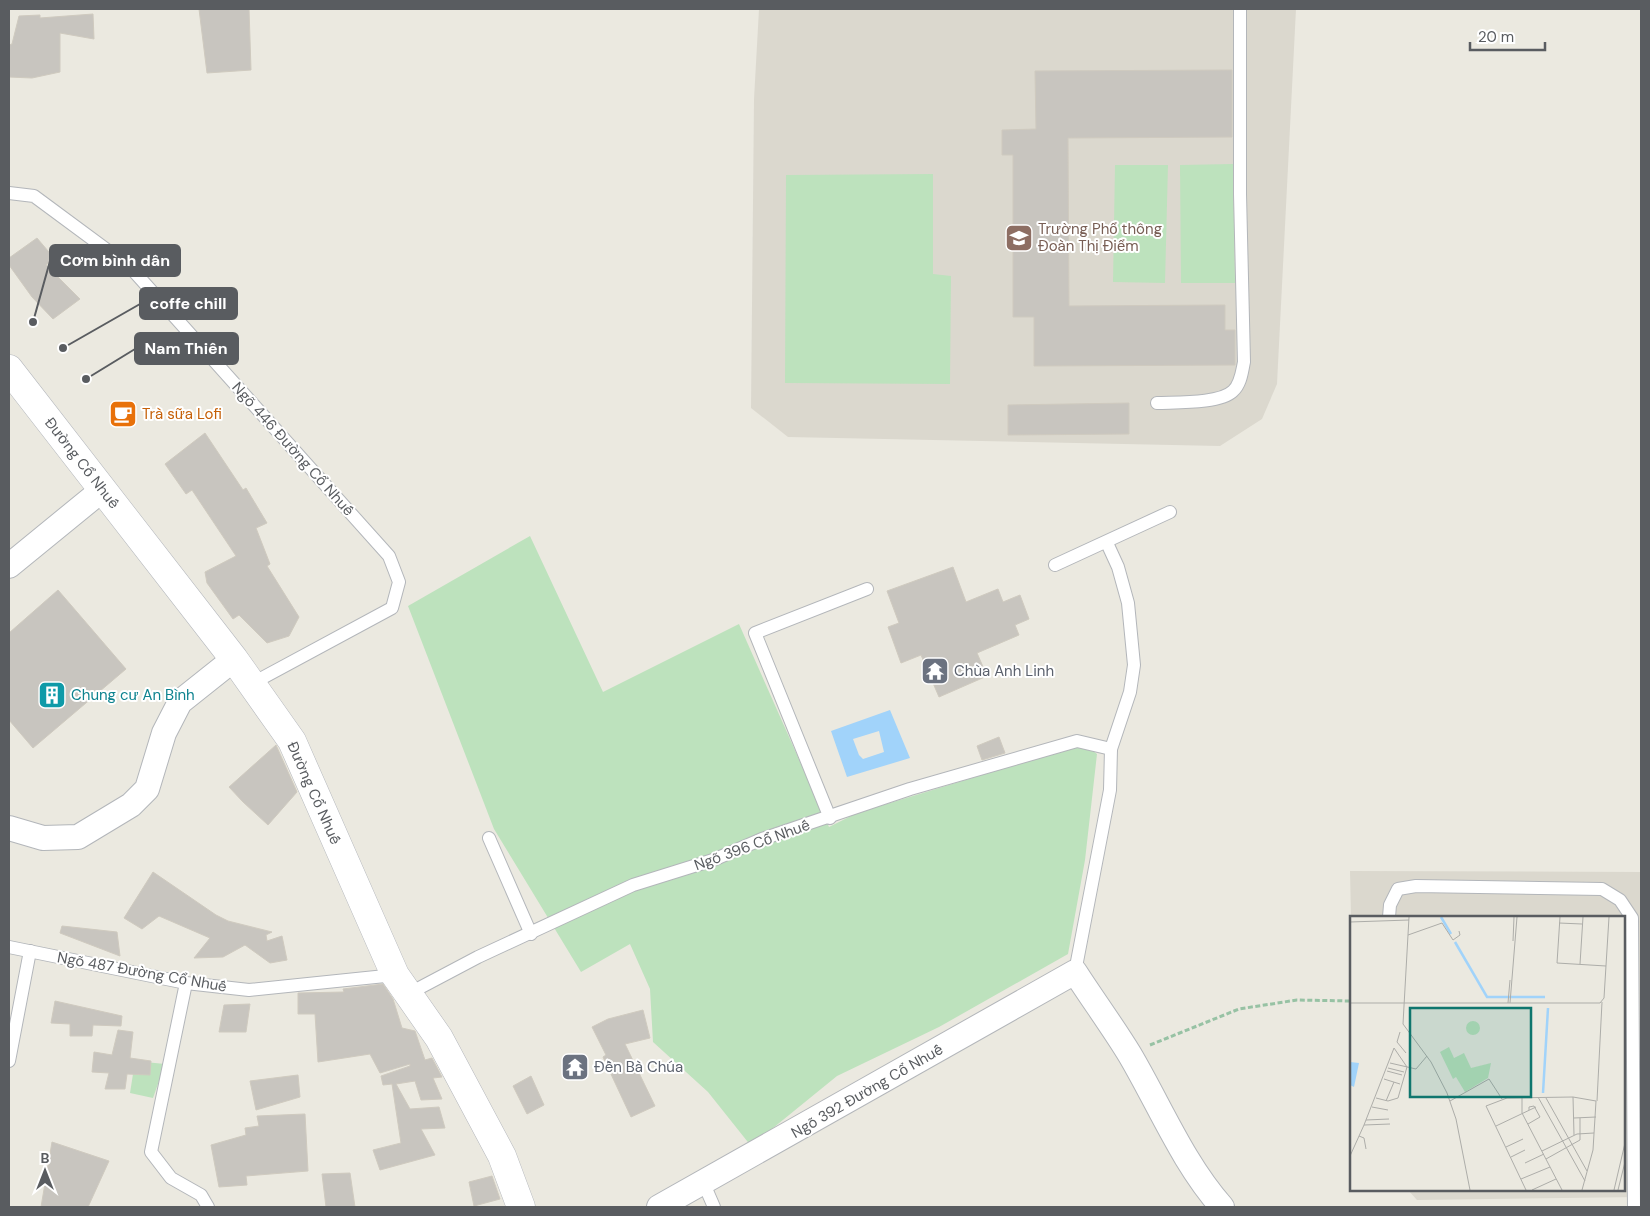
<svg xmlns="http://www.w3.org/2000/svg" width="1650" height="1216" viewBox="0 0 1650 1216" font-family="'DM Sans',sans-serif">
<rect width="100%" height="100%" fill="#ebe9e0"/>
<g fill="#dbd8ce">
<path d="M759,9h537l-19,375 -15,35 -42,27 -432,-9 -37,-29 3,-309z"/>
<path d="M1350,871l291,1v325l-224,3 -9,-10h216v-273h-273z"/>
</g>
<g fill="#bde2bd">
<path d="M1233,164l2,119h-54l-1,-118z"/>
<path d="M1115,165h53l-3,118 -52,-1z"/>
<path d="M933,174v100l18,2 -1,108 -165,-1 1,-208z"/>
<path d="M530,536l73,156 136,-68 90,203 28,-14 227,-69 13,10 -12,106 -17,94 -129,73 -102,49 -86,70 -43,-54 -55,-50 -3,-53 -20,-45 -49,28 -87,-143 -86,-223z"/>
<path d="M135,1061l30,3 -12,34 -23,-5z"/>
</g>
<path fill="#a1d3fa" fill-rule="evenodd" d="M890,710l20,48 -63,19 -16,-46zM879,731l5,21 -21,7 -4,-4 -6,-16z"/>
<g fill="#c8c5bf" stroke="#cfcabf">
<path d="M199,9h50l2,61 -44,3z"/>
<path d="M93,14l1,25 -34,-6v39l-28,6 -23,-1v-32l3,-1 7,-28 21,-1v3z"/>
<path d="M1232,70v67l-164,1 1,168 156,-1v25h10v35l-201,1v-49h-21v-162h-11v-25l34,-1 -1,-58z"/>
<path d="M37,238l17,20 -8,7 34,34 -27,20 -21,-22 -23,-32v-7z"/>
<path d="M1129,403v31l-121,1v-30z"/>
<path d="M205,433l38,57 3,-2 21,35 -11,5 14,36 -3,2 32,51 -10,19 -22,7 -28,-28 -6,4 -26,-36 -2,-11 31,-16 -44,-66 -6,4 -21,-30z"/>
<path d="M953,567l13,35 32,-13 5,13 17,-7 9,24 -14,6 4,10 -42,18 10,23 -48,21 -18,-42 -20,8 -13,-36 11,-4 -12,-32z"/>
<path d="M58,590l68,79 -93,79 -24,-28v-87z"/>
<path d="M999,737l6,16 -23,7 -5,-14z"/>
<path d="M276,745l21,47 -29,33 -25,-23 -14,-15z"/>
<path d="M153,872l63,43 12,6 44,11 -6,3 1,6 15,-5 5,24 -17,3 -25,-18 -22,12 -29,1 16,-20 -51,-22 -17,13 -18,-11z"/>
<path d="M62,926l55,6 3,24 -60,-23z"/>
<path d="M383,984l10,15 9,29 13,3 10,29 7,-2 10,19 -9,1 9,21 -21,1 -6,-19 -19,3 14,25 29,-2 6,21 -24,1 14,26 -55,15 -7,-20 28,-7 -9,-59 -9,1 -2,-9 29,-10v-2l-30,9 -10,-19 -52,8 -3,-48h-17v-21l46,-1 -1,-3z"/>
<path d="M55,1001l67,15 -1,10 -28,-1 -1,11h-22v-12l-19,-1z"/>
<path d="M250,1004l-4,28h-27l5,-27z"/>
<path d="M643,1010l7,28 -25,6 30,62 -24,11 -28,-60 3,-2 -14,-28 16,-8z"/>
<path d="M118,1030l15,2 -3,26 21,3 -1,14 -23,-1 -2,15h-20l4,-16 -17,-1 2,-20 18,3z"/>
<path d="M298,1075l2,22 -44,13 -6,-29z"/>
<path d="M531,1076l13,29 -17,9 -14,-28z"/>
<path d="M305,1114l3,57 -62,5 1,9 -28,2 -8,-42 35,-10 -1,-7 14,-2 -2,-10z"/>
<path d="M52,1142l57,19 -21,46h-47z"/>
<path d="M350,1173l5,34h-29l-4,-33z"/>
<path d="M492,1176l8,23 -26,7 -5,-24z"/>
</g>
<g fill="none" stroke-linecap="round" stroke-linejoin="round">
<g stroke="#b3b6ba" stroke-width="14">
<g id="service">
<path d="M9,193l25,3 96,71 259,289 10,26 -7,26 -141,76"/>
<path d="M1157,403c18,-1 63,1 76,-12 8,-7 9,-20 11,-29l-4,-168v-185"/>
<path d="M1055,565l115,-53"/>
<path d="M830,818l-75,-185 112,-44"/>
<path d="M489,838l42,96"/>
<path d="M1389,917l1,-12 8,-16 18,-3 186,3 18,11 12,18 2,289"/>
<path d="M9,947l177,36 63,7 146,-15"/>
<path d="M1075,972l35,-182 1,-41 19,-57 4,-27 -6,-62 -10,-36 -11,-24"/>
<path d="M186,983l-35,169 20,26 30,17 7,12"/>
<path d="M408,994l70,-37 155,-72 80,-25 49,-21 148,-50 167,-48 34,8"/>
<path d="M9,1061l21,-110"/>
<path d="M704,1184l10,23"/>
</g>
</g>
<g stroke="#b3b6ba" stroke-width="26">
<g id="minor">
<path d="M9,566l93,-76"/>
<path d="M9,828l34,10 35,-1 53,-32 16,-16 17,-56 16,-31 54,-43"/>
<path d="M659,1207l416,-235c18,28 38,55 55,83 30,51 53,108 92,152"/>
</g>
</g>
<g stroke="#b4b7bc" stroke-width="29">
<path id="secondary" d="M9,369l225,290 58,82 103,234 44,63 63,118 19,51"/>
</g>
<path stroke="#97c2a4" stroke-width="3" stroke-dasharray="5 2.5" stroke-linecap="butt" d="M1150,1045l89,-36 58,-9 54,1"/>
<use href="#service" stroke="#fff" stroke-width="12"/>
<use href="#minor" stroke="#fff" stroke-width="24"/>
<use href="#secondary" stroke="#fff" stroke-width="28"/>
</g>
<defs>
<g id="school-square" transform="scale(1.4375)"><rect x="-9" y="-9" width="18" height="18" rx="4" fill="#8d6e63" stroke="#fff"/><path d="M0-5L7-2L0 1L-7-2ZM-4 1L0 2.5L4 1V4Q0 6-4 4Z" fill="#fff"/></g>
<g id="cafe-square" transform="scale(1.4375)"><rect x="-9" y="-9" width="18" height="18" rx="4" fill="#e8710a" stroke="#fff"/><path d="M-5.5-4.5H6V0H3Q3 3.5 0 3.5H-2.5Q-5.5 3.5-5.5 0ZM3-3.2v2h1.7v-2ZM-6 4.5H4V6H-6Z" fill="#fff"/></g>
<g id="temple-square" transform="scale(1.4375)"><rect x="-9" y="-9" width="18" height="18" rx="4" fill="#6b7280" stroke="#fff"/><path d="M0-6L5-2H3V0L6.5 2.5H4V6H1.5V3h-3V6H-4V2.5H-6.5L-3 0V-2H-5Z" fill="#fff"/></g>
<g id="building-square" transform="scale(1.4375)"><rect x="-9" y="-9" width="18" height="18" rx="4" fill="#0f9aa8" stroke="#fff"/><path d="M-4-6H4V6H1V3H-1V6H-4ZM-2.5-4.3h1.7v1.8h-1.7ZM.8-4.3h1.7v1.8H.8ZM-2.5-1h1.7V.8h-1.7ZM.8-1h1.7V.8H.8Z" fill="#fff"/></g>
</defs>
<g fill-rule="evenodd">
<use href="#school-square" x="1019" y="238"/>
<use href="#cafe-square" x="123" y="414"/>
<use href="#temple-square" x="935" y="671"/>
<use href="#building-square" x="52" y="695"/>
<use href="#temple-square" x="575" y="1067"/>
</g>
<g text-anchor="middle" stroke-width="4" stroke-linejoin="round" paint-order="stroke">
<g font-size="15" fill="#785e54" stroke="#fff" text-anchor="start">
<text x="1038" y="234">Trường Phổ thông<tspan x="1038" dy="17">Đoàn Thị Điểm</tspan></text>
</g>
<g font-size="15" fill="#c56008" stroke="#fff" text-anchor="start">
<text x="142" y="419">Trà sữa Lofi</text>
</g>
<g font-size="15" fill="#595c60" stroke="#fff">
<text transform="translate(293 449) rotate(48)" y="5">Ngõ 446 Đường Cổ Nhuế</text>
<text transform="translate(82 463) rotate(52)" y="5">Đường Cổ Nhuế</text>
<text transform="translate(314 793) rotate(66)" y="5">Đường Cổ Nhuế</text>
<text transform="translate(752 845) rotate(-20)" y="5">Ngõ 396 Cổ Nhuế</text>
<text transform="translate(142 972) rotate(10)" y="5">Ngõ 487 Đường Cổ Nhuế</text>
<text transform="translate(867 1091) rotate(-30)" y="5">Ngõ 392 Đường Cổ Nhuế</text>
</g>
<g font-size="15" fill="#5b616d" stroke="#fff" text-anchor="start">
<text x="954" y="676">Chùa Anh Linh</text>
<text x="594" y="1072">Đền Bà Chúa</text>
</g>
<g font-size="15" fill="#0d838f" stroke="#fff" text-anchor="start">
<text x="71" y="700">Chung cư An Bình</text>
</g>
</g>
<g transform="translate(1350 916)">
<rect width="275" height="275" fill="#ebe9e0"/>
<path d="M116 112a7 7 0 1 1 14 0a7 7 0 1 1-14 0ZM99,131l5,11 10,-5 7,15 20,-5 -3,15 -23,14 -9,-15 -3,2 -13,-27z" fill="#bde2bd"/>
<path d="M0,146l9,1 -5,24 -4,-2z" fill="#a1d3fa"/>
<path fill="none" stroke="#a1d3fa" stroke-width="2.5" d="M91,1l10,17M105,26l32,55h58M193,177l5,-85"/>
<path fill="none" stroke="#adada9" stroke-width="1" d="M59,1l-6,107 28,38 16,31 9,26 14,71M210,1l-3,46 49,3M0,6l59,-2M209,7l23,1M58,19l34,-12 11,17 7,-5 -1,-4M163,25l1,-24M230,48l3,-47M0,87h250l4,-5 5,-81M158,87l2,-23M160,87l7,-86M50,116l-3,10 9,11M40,147l26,6 11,-13M38,152l16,4M37,155l15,4M34,163l16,5M172,181v16l40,77M188,181l47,84M223,181l1,38M26,182l12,3 10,-3 9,-31M196,182l41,73M36,185l8,-19M100,185l39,-22 13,20M247,185l5,-99M22,191l16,3M224,202l22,-1M16,204l23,-1M178,208l12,-7 -6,-11 -5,1v3M14,209l30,-77 13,19M146,210l40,-19M9,220l5,2 2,11M156,231l17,-8M192,235l35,-17 17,-1M0,240l14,-31 26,-1M161,241l14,-7M196,243l34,-19v-22M175,247l19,-9M171,263l29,-12M176,274l-40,-84 21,-8 66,-1 23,4 -3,49 -11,40M182,274l24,-11M264,274l11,-47M268,274l7,-28"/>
<path fill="#0f766e" fill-opacity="0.15" stroke="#0f766e" stroke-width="2.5" d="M60,92h121v89h-121z"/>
<rect width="275" height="275" fill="none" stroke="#595c60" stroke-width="2.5"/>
</g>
<path fill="none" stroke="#595c60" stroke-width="2" d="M33 322L50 261M63 348L140 304M86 379L135 349"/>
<g fill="#595c60" stroke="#fff" stroke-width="2">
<circle cx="33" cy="322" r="5"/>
<circle cx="63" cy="348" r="5"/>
<circle cx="86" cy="379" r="5"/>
</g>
<g fill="#595c60" stroke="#595c60" stroke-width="2">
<rect x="50" y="245" width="130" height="31" rx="5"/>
<rect x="140" y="288" width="97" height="31" rx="5"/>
<rect x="135" y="333" width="103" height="31" rx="5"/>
</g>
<g font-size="16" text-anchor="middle" font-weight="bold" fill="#fff">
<text x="115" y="266">Cơm bình dân</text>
<text x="188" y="309">coffe chill</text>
<text x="186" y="354">Nam Thiên</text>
</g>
<rect width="1650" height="1216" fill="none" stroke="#595c60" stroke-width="20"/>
<g transform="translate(45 1171)" stroke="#ffffff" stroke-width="4" paint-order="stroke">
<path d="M0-4L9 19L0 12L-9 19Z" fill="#595c60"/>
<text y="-8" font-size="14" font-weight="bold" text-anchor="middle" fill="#595c60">B</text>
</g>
<path d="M1470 42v8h75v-8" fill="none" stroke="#595c60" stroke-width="2.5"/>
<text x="1478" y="42" font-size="15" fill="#595c60" stroke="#ffffff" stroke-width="4" paint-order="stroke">20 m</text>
</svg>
